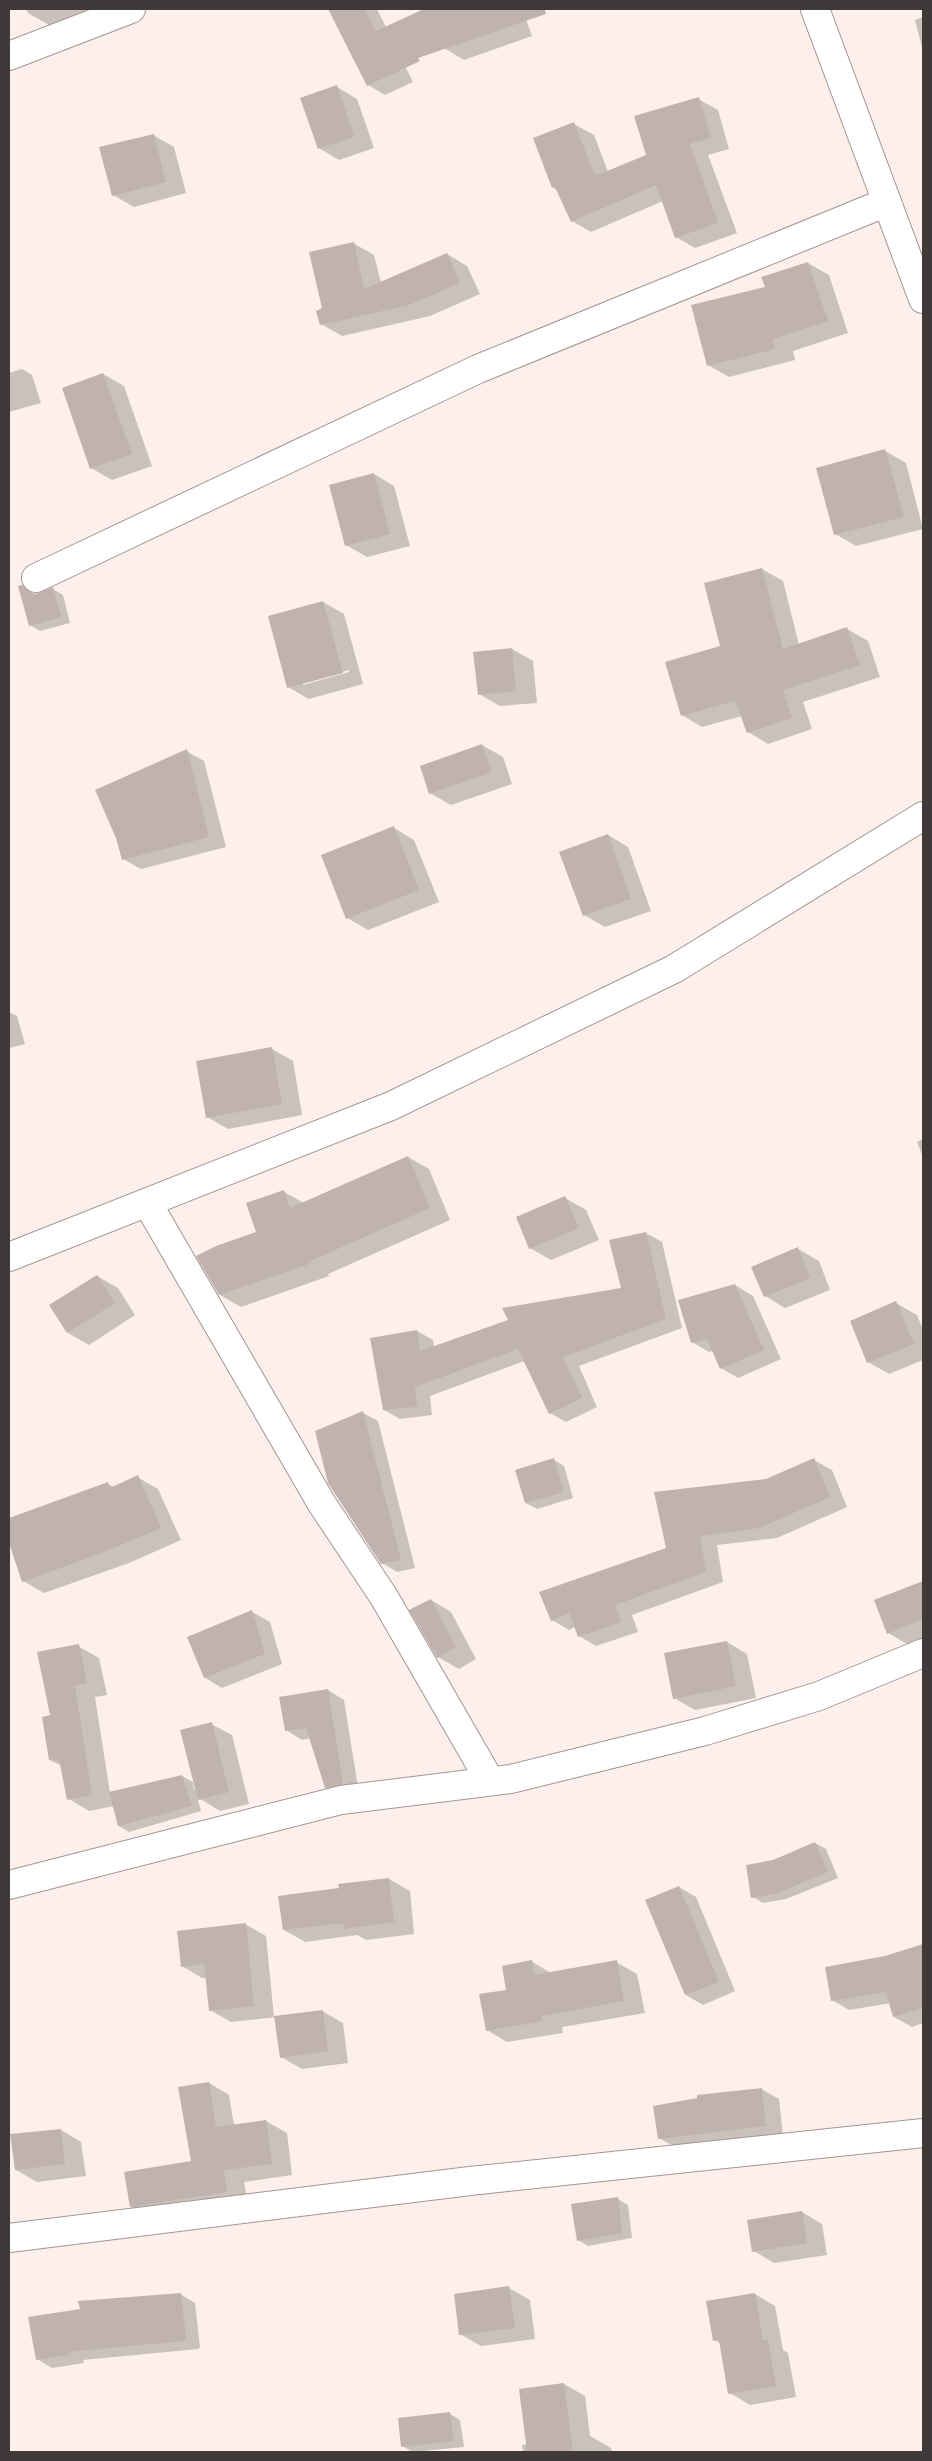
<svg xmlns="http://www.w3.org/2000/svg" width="932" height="2461" viewBox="0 0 932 2461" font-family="'Public Sans',sans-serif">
<rect width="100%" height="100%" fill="#fdf0ec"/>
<g fill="#0003" fill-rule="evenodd">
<path d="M26,9h65l-42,16 -21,-12z"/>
<path d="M330,9h47l36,73 -28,13 -17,-10z"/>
<path d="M427,9h95l10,27 -68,24 -20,-12z"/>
<path d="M923,17v34l-8,-31z"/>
<path d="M337,87l20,12 17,49 -35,12 -20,-12z"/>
<path d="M698,99l20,11 11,39 -21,6 29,78 -42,15 -19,-11 -13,-36 -72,31 -19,-11 -14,-30 -5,-4 21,-63 20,11 14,37 39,-17z"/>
<path d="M153,135l21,12 12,46 -52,14 -21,-12z"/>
<path d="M353,243l21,12 7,28 66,-29 20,12 13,28 -50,22 -88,20 -21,-12 3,-15z"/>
<path d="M808,263l21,12 19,58 -55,18 2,9 -66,17 -21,-12 58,-78z"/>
<path d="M22,369l10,6 9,28 -32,9v-39z"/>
<path d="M103,374l21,12 28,80 -40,14 -21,-12z"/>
<path d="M885,451l21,12 17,66 -67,17 -21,-12z"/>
<path d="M374,474l20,12 16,60 -43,11 -21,-12z"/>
<path d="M762,569l21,12 16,64 48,-16 21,12 12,36 -77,25 9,27 -44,15 -20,-12 -6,-16 -40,11 -20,-12 40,-68z"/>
<path d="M22,586l13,9 18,-6 10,6 7,28 -30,8 -10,-6z"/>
<path d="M323,602l21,12 19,70 -54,15 -21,-12zM349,670v2l-46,13v-2z"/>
<path d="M512,649l21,12 4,42 -37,3 -21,-12z"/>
<path d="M482,745l21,12 9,27 -61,21 -21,-12z"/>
<path d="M186,751l18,10 22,86 -85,22 -18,-10z"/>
<path d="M394,828l20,12 25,62 -71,28 -21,-12z"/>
<path d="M608,835l20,12 23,64 -46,16 -21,-12z"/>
<path d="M9,1012l8,4 8,28 -16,4z"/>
<path d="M272,1049l21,12 9,54 -74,14 -21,-12z"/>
<path d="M923,1139v18l-6,-15z"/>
<path d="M408,1157l21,12 21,51 -122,54 1,2 -88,31 -21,-12 64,-103 20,11z"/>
<path d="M565,1198l21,12 13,30 -48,20 -21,-12z"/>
<path d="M646,1233l16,9 20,86 -103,38 18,41 -31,15 -16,-9 -26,-52 -94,35 2,19 -32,4 -16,-9 33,-79 16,9 1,7 188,-58z"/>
<path d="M798,1249l21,12 11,29 -45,18 -20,-12z"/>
<path d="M97,1276l21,12 17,27 -46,30 -21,-12 -17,-27z"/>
<path d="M735,1285l18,11 28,63 -43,19 -17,-10 -8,-17 -4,1 -17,-10z"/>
<path d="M896,1303l21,12 6,15v30l-34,14 -21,-12z"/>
<path d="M363,1413l15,8 37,147 -18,4 -15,-9z"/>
<path d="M554,1460l10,6 9,32 -36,11 -11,-6z"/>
<path d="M814,1460l18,10 15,37 -70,31 -60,7 6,37 -91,33 6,17 -42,14 -17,-10 -4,-9 -6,3 -17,-10 116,-71 98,-69z"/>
<path d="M137,1477l21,12 23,51 -52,23 -85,30 -21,-12 -14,-42v-20l99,-35 6,3z"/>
<path d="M923,1582v57l-14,6 -21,-12 -13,-32z"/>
<path d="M431,1600l20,12 25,47 -17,10 -21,-12z"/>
<path d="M252,1612l18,10 12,42 -60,24 -17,-10z"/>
<path d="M727,1642l20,12 9,44 -61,12 -21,-12z"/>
<path d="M78,1646l21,12 8,37 -12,2 15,96 72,-17 11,6 1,7 3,-1 14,-64 21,11 17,69 -29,7 -23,-14 4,14 -72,21 -10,-6 -5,-20 -25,5 -20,-12 -7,-33 -12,-6 2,-44z"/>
<path d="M328,1690l16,10 15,93 -17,4 -16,-10 -15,-49 -9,2 -16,-10z"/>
<path d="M815,1843l11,6 12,29 -52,21 -23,4 -10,-6 21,-36z"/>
<path d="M389,1879l21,12 4,43 -48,6 -9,-5 -52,7 -21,-12 56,-41z"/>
<path d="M679,1887l17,10 39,94 -32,14 -17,-10 -39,-95z"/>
<path d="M245,1924l21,12 8,81 48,-6 21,12 5,40 -46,6 -21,-12 -5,-40 -45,5 -21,-12 -3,-32h-5l-20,-12z"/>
<path d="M923,1945v78l-11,4 -18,-10 -3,-14 -42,7 -17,-10 53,-43z"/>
<path d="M531,1961l20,12 65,-11 21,12 8,39 -83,14 1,6 -56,9 -20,-12 21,-39z"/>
<path d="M209,2083l20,12 5,30 32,-4 21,12 5,42 -48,7 4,21 -96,15 -21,-11 62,-45z"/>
<path d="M761,2089l18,10 4,37 -106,12 -18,-10z"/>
<path d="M61,2130l20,12 5,34 -49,6 -21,-12z"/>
<path d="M618,2199l10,6 4,33 -44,8 -10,-6z"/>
<path d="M802,2212l20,12 5,31 -53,8 -20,-12z"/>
<path d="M509,2288l21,12 5,39 -54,7 -21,-12z"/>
<path d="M180,2294l15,9 5,44 -2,2 -115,11 1,3 -32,5 -15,-9 44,-49 -1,-8z"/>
<path d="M755,2294l20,12 8,44 5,3 8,44 -46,8 -20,-12 -9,-49 -6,-4z"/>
<path d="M564,2384l21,12 5,40 21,12 1,4h-89l-1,-7 5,-1z"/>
<path d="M450,2414l10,6 4,27 -51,5 -11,-6z"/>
</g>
<g fill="#c0b3af">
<path d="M328,9h37l11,22 48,-22h121l1,5 -128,44 2,3 -53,25z"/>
<path d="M337,85l17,52 -36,12 -18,-51z"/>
<path d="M699,97l12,41 -21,6 28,79 -43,15 -19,-53 -85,37 -16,-35 -3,1 -19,-50 41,-16 21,54 51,-21 -12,-39z"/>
<path d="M154,134l12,48 -54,14 -13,-49z"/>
<path d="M354,242l10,47 83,-36 13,30 -51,22 -89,20 -4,-14 6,-3 -13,-56z"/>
<path d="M808,262l20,59 -55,18 2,10 -68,17 -16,-61 74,-18 -4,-10z"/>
<path d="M103,373l29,81 -42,15 -28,-81z"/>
<path d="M885,449l19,68 -70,18 -18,-67z"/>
<path d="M374,473l16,61 -45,12 -16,-61z"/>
<path d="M762,568l21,81 64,-22 13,38 -77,25 9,28 -45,15 -12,-32 -54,15 -16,-54 55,-16 -16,-63z"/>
<path d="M22,585l6,6 7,3 18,-7 8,30 -32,9 -11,-40z"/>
<path d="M323,601l20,72 -56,15 -19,-72z"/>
<path d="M512,648l4,43 -38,4 -5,-43z"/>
<path d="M482,744l10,28 -63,22 -9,-28z"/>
<path d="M187,749l22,88 -87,23 -6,-22 -21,-48z"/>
<path d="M394,826l25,64 -73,29 -25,-64z"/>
<path d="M608,834l23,65 -48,17 -24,-64z"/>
<path d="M272,1047l10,57 -76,14 -10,-57z"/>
<path d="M408,1156l22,52 -122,54 1,2 -90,31 -23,-39 20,-10 40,-14 -10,-29 38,-13 6,18z"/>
<path d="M565,1196l14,32 -50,21 -13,-32z"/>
<path d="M646,1232l20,87 -103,38 19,41 -33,16 -31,-65 -103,38 2,20 -34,3 -13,-72 47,-8 3,21 88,-31 -6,-12 119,-20 -12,-48z"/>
<path d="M798,1247l12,31 -46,19 -13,-30z"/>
<path d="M97,1275l18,28 -48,30 -18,-28z"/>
<path d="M735,1284l29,66 -44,19 -13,-30 -16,4 -13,-43z"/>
<path d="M896,1301l18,43 -47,19 -17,-42z"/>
<path d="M363,1411l38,149 -20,4 -53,-81 -13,-52z"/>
<path d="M554,1458l10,34 -39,11 -10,-33z"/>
<path d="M814,1458l16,39 -71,31 -59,8 6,36 -91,33 6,17 -43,15 -9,-24 -18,8 -12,-29 127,-44 -12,-56 112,-13z"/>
<path d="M138,1475l23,53 -54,23 -85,31 -13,-39v-25l99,-36 2,6z"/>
<path d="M923,1581v38l-36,15 -13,-34z"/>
<path d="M431,1599l25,48 -19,11 -28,-48z"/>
<path d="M252,1610l13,44 -61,24 -17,-41z"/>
<path d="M727,1641l9,45 -63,13 -9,-46z"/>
<path d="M79,1644l8,39 -12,3 17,109 -25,5 -8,-41 -10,1 -7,-43 8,-2 -13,-63z"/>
<path d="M328,1689l15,95 -18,4 -19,-60 -21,3 -6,-34z"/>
<path d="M212,1722l17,70 -31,8 -18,-70z"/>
<path d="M182,1775l10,31 -74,20 -9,-34z"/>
<path d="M815,1842l13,30 -53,22 -24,4 -5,-33 27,-5z"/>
<path d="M389,1878l5,44 -50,7 -1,-6 -60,7 -5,-34 61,-8 -1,-4z"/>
<path d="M679,1886l40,96 -34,13 -40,-95z"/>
<path d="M246,1923l8,83 -45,5 -5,-47 -23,3 -4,-36z"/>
<path d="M923,1944v64l-30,9 -7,-25 -55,9 -6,-34 60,-11z"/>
<path d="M532,1960l2,15 83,-15 7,41 -82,15 1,5 -57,10 -7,-37 27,-4 -4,-24z"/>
<path d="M323,2010l5,41 -48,7 -6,-42z"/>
<path d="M209,2082l7,45 50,-7 6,44 -48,6 3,22 -97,15 -6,-35 67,-11 -13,-74z"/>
<path d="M762,2088l4,38 -108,13 -5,-33 44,-8v-3z"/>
<path d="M61,2129l4,35 -50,6 -5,-36z"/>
<path d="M618,2197l4,36 -45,8 -6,-37z"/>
<path d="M802,2211l5,32 -55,9 -5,-32z"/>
<path d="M509,2286l6,42 -56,7 -5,-41z"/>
<path d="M181,2293l5,45 -3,3 -114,11v3l-33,5 -8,-43 52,-8 -2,-8z"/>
<path d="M755,2293l8,47h5l8,46 -48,8 -9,-54 -6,1 -7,-40z"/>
<path d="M564,2383l9,69h-46l-8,-63z"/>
<path d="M450,2412l4,29 -53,6 -3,-29z"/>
</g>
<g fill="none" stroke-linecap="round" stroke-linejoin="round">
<g stroke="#a29692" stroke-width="30">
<g id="minor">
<path d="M815,9l108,290"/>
<path d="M9,56l122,-47"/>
<path d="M36,578l442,-209 409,-167"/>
<path d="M148,1204l174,300 62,93 106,184"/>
<path d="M9,1257l382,-151 283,-137 249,-153"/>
<path d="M9,1885l332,-85 170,-21 194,-48 114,-35 104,-43"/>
<path d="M9,2238l461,-57 453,-48"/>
</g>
</g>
<use href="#minor" stroke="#fff" stroke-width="28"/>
</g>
<rect width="932" height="2461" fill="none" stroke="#3f3a39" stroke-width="20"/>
</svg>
